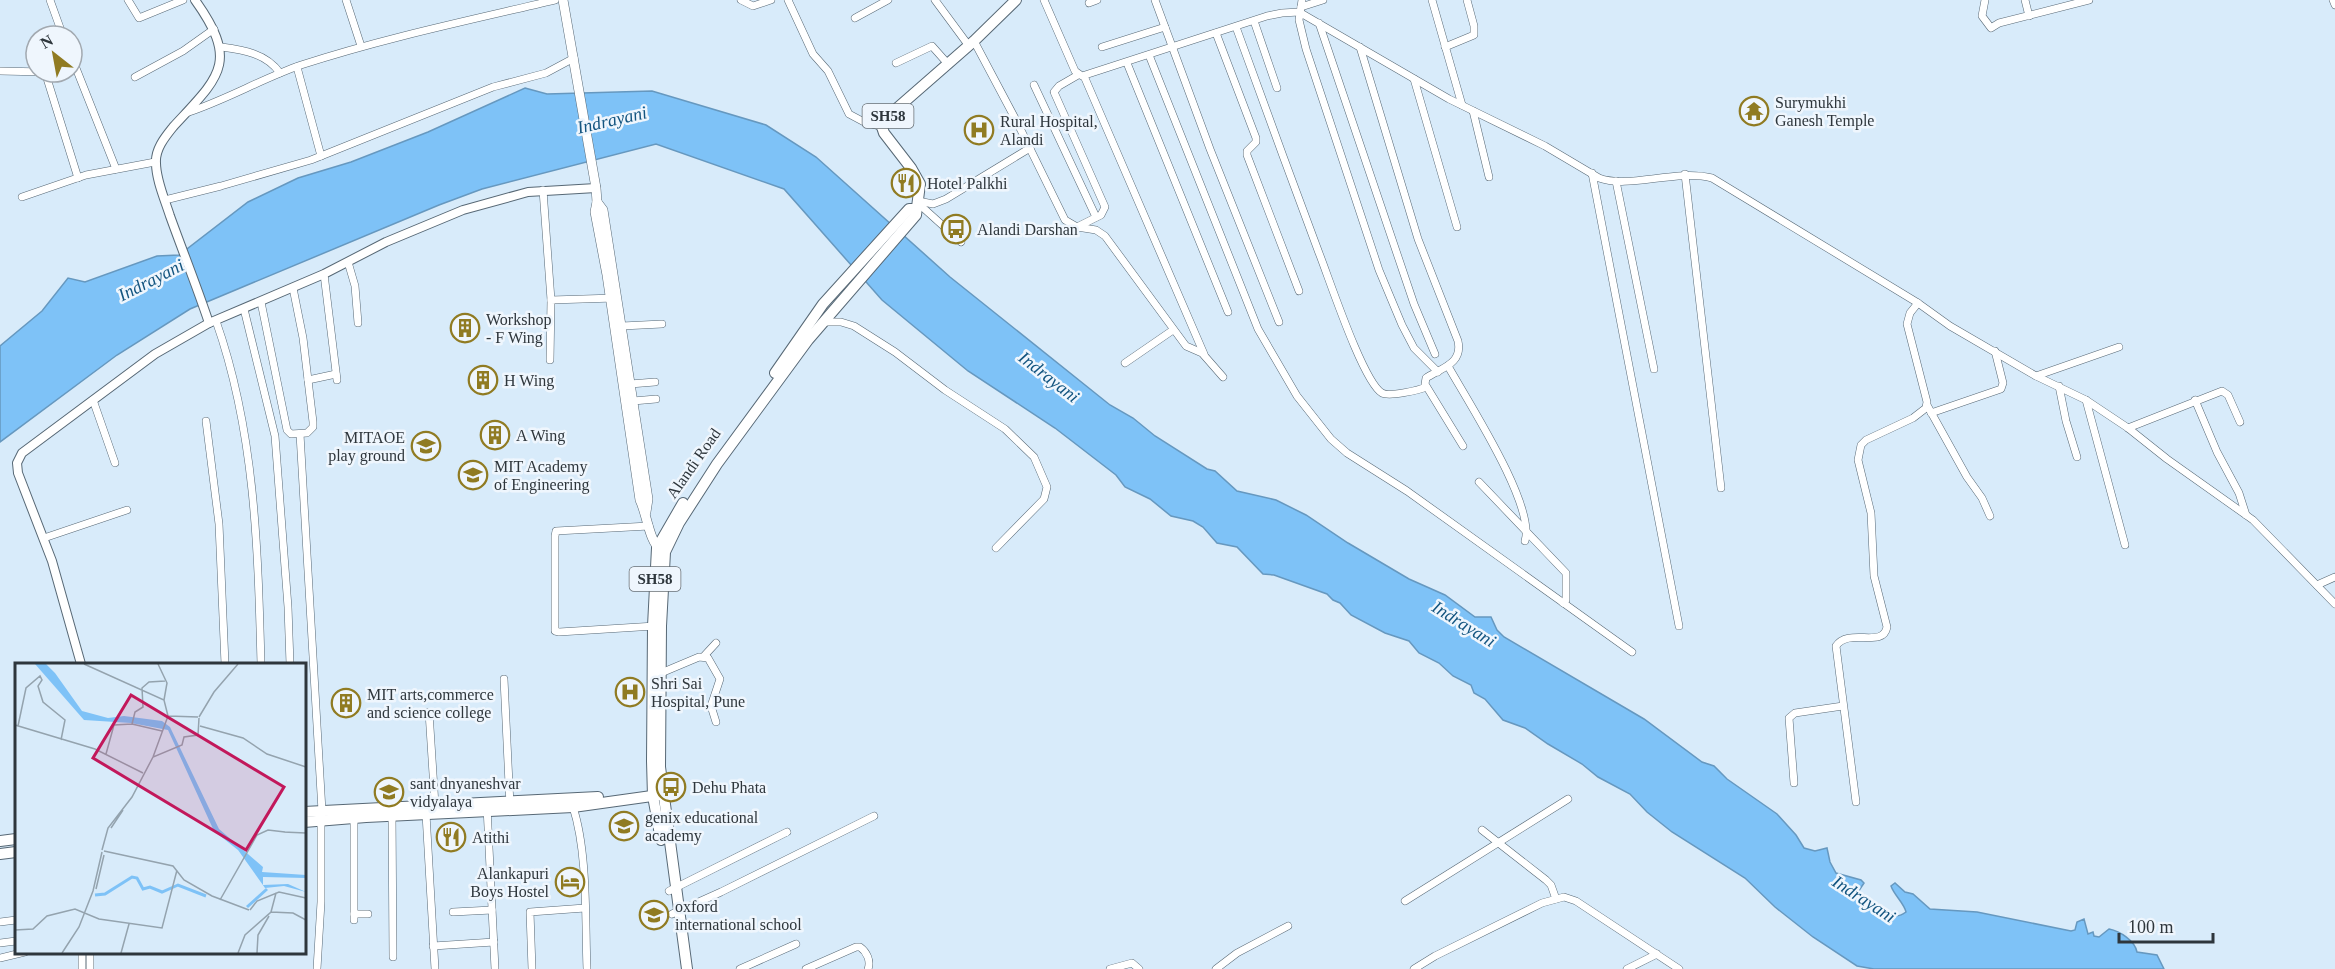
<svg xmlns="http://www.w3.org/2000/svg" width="2335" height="969" viewBox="0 0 2335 969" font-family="Georgia,serif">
<rect width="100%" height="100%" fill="#d8ebfa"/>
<path fill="#7ec2f7" stroke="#6698bf" stroke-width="1.5" d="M525,88l22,6 105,-3 114,34 50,32 134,120 160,128 23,13 22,18 52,33 8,2 22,20 39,9 30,15 42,28 61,36 36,16 30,22h16l6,13 7,7 140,82 58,43 12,4 13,13 50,35 19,21 8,13 11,3 12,-3 3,14 6,11 25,7 3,3 -6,9c8,11 11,10 21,15 10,5 15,14 27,5 -2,-9 -12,-17 -15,-26l4,-3 10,9 8,2 17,15 47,3 94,19 4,-1 2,-8 7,-3 4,15 5,-2 1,4 5,1 10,-8c11,2 26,12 28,23l20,3 7,14h-290l-17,-3 -44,-29 -38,-30 -30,-29 -73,-46 -25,-20 -17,-18 -32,-17 -16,-13 -34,-20 -23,-16 -22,-8 -18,-21 -11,-6 -3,-8 -18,-9 -14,-13 -20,-10 -10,-12 -24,-8 -34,-18 -11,-12 -7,-3 -6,-6 -53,-19 -11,-1 -26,-27 -20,-4 -14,-16 -10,-6 -22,-5 -21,-17 -25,-12 -9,-12 -61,-47 -87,-57 -86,-71 -98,-111 -128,-45 -174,45 -43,16 -249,104 -73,46 -117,87v-96l42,-35 26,-33 17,4 72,-26 22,-1 69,-53 50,-24 53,-16 77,-30z"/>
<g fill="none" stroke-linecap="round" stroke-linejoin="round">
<g stroke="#576875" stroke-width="8">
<g id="minor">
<path d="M50,0l13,36"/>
<path d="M128,0l11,18 44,-18"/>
<path d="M346,0l15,46"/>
<path d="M741,0l12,6 18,-6"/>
<path d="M788,0l25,54 15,17 21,43 15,8 18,5"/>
<path d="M935,0l34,46"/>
<path d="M1044,0l31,71 7,5 185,-60 15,-3 17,-1 150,87 96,47 54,32c30,11 76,-9 113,0l206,125 32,23 86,50 50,24 42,28 39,31 86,61 82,84"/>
<path d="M1155,0l55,149 69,173"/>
<path d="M1302,0l-3,20 7,29 73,221 23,55 12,23 24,24"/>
<path d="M1432,0l30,105"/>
<path d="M1985,0l-3,16 9,12 8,-5 90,-23"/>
<path d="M2025,0l4,16"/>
<path d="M2333,0l2,5"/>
<path d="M1089,3l8,-3"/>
<path d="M1301,7l22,-7"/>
<path d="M855,18l33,-18"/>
<path d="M1254,21l23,67"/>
<path d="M1319,23l95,281 21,50"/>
<path d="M1236,27c27,75 55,151 83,226 10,25 44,129 63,140 7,4 38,-3 44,-6"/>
<path d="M1216,33l40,105v4l-9,9v4l52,136"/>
<path d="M974,41l43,81 48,98 12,7 19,3 9,6 81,110 16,7 21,24"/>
<path d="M221,47c22,3 45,6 59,26"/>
<path d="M1102,47l63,-20"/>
<path d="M1360,47l58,192 40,102c5,23 -17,27 -32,37l-1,6 38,62"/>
<path d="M1445,47l29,-12v-9l-7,-26"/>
<path d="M1149,55l109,274 39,67 34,43 16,14 60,38 225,161"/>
<path d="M72,58l44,111"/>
<path d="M896,63l36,-17 16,18"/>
<path d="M1127,63l101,249"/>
<path d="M297,67l24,89"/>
<path d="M0,71l44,1"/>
<path d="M45,72l33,106"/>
<path d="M1084,76l120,278"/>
<path d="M135,77l48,-26 31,-22"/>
<path d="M1414,79l43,148"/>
<path d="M1034,85l62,132"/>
<path d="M1473,111l16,66"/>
<path d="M186,113c40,-13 75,-34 115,-48 83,-27 169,-45 254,-65"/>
<path d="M1592,173l87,453"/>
<path d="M1685,174l36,314"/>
<path d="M1616,181l38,188"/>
<path d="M543,190l8,110"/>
<path d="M22,197l64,-22 69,-13"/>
<path d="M165,200l56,-14 90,-26 182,-73 53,-14 28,-15"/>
<path d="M918,201l15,3 13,-5 84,-51"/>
<path d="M920,205l41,37"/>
<path d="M1077,227l24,-12 4,-8 -51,-115 5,-6 19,-11"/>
<path d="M348,262l7,24 3,37"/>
<path d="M324,274l13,106"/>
<path d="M261,302l26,128 4,4 16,-1 6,-6v-5l-10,-84 -10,-50"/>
<path d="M244,309l31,127 13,171 2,57"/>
<path d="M216,321c39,110 42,228 45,343"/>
<path d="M823,322h18l13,4 41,26 50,38 60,39 29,28 13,30 -3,12 -48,49"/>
<path d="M622,326l40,-2"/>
<path d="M550,360l1,-60 64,-2"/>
<path d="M1125,363l48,-33"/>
<path d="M1448,366c19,34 88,140 77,175"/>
<path d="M2036,376l83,-29"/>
<path d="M308,380l28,-6"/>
<path d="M630,384l25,-2"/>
<path d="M2059,386l7,35 11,36"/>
<path d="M93,400l22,63"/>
<path d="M2086,400l39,145"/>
<path d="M2195,400l22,52 22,41 7,22"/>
<path d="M633,401l23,-2"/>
<path d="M1927,405l40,72 15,21 8,18"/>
<path d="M1931,413l70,-24 2,-6 -8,-32"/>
<path d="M206,421l13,103 6,140"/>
<path d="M2128,428l94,-37 6,4 12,27"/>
<path d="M300,434l22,377"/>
<path d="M1479,482l87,91v27l-3,3"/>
<path d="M649,526l-93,5 -1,5v95l4,1 96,-6"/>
<path d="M44,538l83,-28"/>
<path d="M2317,585l18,-8"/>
<path d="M704,656l12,-13"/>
<path d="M661,673l38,-16 9,1 12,21 -9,27 5,16"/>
<path d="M504,679l6,126"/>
<path d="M429,712l6,93"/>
<path d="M1794,783l-5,-65 6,-5 48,-7"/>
<path d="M1856,802l-20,-156c13,-19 47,3 51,-19l-13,-51 -3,-63 -13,-53 3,-15 5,-5 47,-22 13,-10 1,-6 -20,-78 3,-11 8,-10"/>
<path d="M487,807l8,162"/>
<path d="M573,807c15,46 12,113 14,162"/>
<path d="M392,813l1,144"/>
<path d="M426,814l9,155"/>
<path d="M1482,830l64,50 5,5 5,14"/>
<path d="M669,891l118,-59"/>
<path d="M1405,901l163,-102"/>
<path d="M453,912l39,-2"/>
<path d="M354,914h14"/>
<path d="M672,914l49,-22 153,-76"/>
<path d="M354,920v-102"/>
<path d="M0,922l16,-2"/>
<path d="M0,943l16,-2"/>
<path d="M433,946l61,-4"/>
<path d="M82,952v17"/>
<path d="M90,952v17"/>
<path d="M0,958l25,-6"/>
<path d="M317,969l4,-67v-82"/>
<path d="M532,969l-2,-57 55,-4"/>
<path d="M740,969l56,-25"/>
<path d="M806,969l50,-22h4c7,5 11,14 8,22"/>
<path d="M1110,969l22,-6 7,6"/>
<path d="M1216,969l21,-16 51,-27"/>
<path d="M1414,969l21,-13 107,-53 22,-6 12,4 103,68"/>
<path d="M1627,969l30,-15"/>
</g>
</g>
<g stroke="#576875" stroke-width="10">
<g id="tertiary">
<path d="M195,0c45,63 24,77 -22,127 -8,10 -18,22 -17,36 0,17 9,37 14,53 13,36 27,71 39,107"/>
<path d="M81,664l-29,-103 -34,-88 -1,-10 5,-10 133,-99 54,-31 115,-49 62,-32 77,-32 65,-18 68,-4"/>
</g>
</g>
<g stroke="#576875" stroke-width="10">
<g id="secondary">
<path d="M563,0l33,188 1,14 -2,10 12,63 33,225c7,14 9,42 21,50"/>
<path d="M597,202l6,8 45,289 -2,13"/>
</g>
</g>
<g stroke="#576875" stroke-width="12">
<g id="primary">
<path d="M775,373l48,-69 86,-95h7"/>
<path d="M304,812l294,-15"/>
<path d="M304,822l62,-5 207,-10 86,-12"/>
<path d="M661,840l-8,-44 -1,-35 1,-135 4,-78 26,-45"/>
<path d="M0,841l16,-2"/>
<path d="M0,854l16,-2"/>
<path d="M687,969l-27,-202 1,-141 4,-74 14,-29 38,-59 91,-124 108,-125 4,-31 -9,-16 -27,-35 -2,-6 5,-10 87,-76 42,-41"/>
</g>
</g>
<use href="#minor" stroke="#fff" stroke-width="7"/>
<use href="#tertiary" stroke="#fff" stroke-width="8"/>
<use href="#secondary" stroke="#fff" stroke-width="9"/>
<use href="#primary" stroke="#fff" stroke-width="10"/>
</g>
<defs>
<g id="temple-ring" transform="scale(1.5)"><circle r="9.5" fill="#eff6fd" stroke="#907b22" stroke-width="1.5"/><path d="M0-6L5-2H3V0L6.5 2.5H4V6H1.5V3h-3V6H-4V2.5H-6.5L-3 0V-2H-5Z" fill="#907b22"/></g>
<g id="hospital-ring" transform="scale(1.5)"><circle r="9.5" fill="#eff6fd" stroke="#907b22" stroke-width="1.5"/><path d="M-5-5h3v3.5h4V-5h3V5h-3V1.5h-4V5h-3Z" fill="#907b22"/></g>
<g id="restaurant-ring" transform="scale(1.5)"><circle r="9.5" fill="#eff6fd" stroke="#907b22" stroke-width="1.5"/><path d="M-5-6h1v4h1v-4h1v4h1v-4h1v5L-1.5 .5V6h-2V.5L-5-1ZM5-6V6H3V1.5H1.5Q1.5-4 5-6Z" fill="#907b22"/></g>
<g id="bus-ring" transform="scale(1.5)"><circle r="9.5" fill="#eff6fd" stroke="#907b22" stroke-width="1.5"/><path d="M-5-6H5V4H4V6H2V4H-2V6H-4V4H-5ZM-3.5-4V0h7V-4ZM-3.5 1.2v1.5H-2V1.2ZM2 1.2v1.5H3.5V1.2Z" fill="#907b22"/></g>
<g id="building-ring" transform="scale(1.5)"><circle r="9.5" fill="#eff6fd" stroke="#907b22" stroke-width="1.5"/><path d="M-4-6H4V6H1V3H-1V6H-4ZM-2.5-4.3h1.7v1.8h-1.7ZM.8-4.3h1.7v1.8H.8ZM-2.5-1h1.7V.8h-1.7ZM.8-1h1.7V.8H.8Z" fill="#907b22"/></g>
<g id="university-ring" transform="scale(1.5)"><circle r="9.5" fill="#eff6fd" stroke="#907b22" stroke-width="1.5"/><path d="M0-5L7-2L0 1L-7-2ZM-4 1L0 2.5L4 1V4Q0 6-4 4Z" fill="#907b22"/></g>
<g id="school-ring" transform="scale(1.5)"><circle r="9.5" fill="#eff6fd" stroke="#907b22" stroke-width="1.5"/><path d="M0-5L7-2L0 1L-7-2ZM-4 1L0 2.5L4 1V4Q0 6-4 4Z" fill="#907b22"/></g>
<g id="hotel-ring" transform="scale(1.5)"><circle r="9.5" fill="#eff6fd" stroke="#907b22" stroke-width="1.5"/><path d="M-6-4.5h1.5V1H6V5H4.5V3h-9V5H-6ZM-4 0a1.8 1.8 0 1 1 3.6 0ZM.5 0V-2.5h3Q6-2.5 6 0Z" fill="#907b22"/></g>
</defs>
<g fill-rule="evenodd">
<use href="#temple-ring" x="1754" y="111"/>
<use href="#hospital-ring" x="979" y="130"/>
<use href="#restaurant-ring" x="906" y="183"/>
<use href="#bus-ring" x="956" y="229"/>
<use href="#building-ring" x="465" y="328"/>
<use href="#building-ring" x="483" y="380"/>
<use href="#building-ring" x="495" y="435"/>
<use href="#university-ring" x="426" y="446"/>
<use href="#university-ring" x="473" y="475"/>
<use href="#hospital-ring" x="630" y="692"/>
<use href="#building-ring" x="346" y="703"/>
<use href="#bus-ring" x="671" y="787"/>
<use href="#school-ring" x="389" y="792"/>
<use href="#school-ring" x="624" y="826"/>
<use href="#restaurant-ring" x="451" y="837"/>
<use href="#hotel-ring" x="570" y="882"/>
<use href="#school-ring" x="654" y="915"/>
</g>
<g text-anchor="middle" stroke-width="5" stroke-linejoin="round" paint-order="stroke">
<g fill="#eff6fd" stroke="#687076" stroke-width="1.5">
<rect x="862.5" y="104" width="51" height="24" rx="4.5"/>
<rect x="629.5" y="567" width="51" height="24" rx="4.5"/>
</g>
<g font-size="15" font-weight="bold" fill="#2e363c">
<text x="888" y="121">SH58</text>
<text x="655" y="584">SH58</text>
</g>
<g font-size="16" fill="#2e363c" stroke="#eff6fd" text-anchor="start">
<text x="1775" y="108">Surymukhi<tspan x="1775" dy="18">Ganesh Temple</tspan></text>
<text x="1000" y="127">Rural Hospital,<tspan x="1000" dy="18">Alandi</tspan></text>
<text x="927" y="189">Hotel Palkhi</text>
<text x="977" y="235">Alandi Darshan</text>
<text x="486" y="325">Workshop<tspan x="486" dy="18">- F Wing</tspan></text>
<text x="504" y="386">H Wing</text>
<text x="516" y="441">A Wing</text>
<text x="405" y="443" text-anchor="end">MITAOE<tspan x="405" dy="18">play ground</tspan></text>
<text x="494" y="472">MIT Academy<tspan x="494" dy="18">of Engineering</tspan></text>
<text x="651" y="689">Shri Sai<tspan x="651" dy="18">Hospital, Pune</tspan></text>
<text x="367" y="700">MIT arts,commerce<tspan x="367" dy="18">and science college</tspan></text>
<text x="410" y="789">sant dnyaneshvar<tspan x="410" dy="18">vidyalaya</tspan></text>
<text x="692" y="793">Dehu Phata</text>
<text x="645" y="823">genix educational<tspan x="645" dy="18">academy</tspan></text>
<text x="472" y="843">Atithi</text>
<text x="549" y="879" text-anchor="end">Alankapuri<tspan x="549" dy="18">Boys Hostel</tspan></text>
<text x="675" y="912">oxford<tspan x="675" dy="18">international school</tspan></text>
</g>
<g font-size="16" fill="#2e363c" stroke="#eff6fd">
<text transform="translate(693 463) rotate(-55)" y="6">Alandi Road</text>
</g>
<g font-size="18" font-style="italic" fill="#135580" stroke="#eff6fd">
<text transform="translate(612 120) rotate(-13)" y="6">Indrayani</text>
<text transform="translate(151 280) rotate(-27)" y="6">Indrayani</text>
<text transform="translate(1049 377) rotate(38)" y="6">Indrayani</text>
<text transform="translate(1464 624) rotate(32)" y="6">Indrayani</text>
<text transform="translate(1864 899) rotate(33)" y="6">Indrayani</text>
</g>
</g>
<g transform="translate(15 663)">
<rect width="291" height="291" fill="#d8ebfa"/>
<path d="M20,1h11l9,9 27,38 26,7 16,-2 38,5 8,6 49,102 44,38 -1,5 44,3v3l-43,-1v8l25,-1 18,8 -22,-6 -19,2 -27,-38 -24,-19 -46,-101 -37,-7 -47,-3z" fill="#7ec2f7"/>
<path fill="none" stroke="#7ec2f7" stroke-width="3" d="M80,232l10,-1 27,-17 5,1 6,11 7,-2 12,5 16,-7 28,11M232,244l20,-18"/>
<path fill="none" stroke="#94a3ae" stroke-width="1.5" d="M69,1l80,36 4,16 -15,41M143,1l9,19 -3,17M153,53l30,1M184,54l15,-25 24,-28M117,61l3,-12 8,-5 -1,-19 7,-6 16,-1M0,62l80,24 48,24M3,63l8,-38 14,-12 2,4 -4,6 5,16 22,18 -4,20M185,63l43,12 24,16 39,13M91,91l8,-29 18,-1 30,7M96,165l12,-18M268,169l23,1M87,187l6,-22 24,-31 21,-40 29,-12 2,-8 14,-2 1,-17M89,188l69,15 11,14 28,16 37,14M81,226l8,-34M205,237l37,-65 11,-5 17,2M235,247l7,-9 22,-9 27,6M256,249l22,1 13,7M0,267l18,-1 14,-13 28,-7 24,10 63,9 15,-58M47,290l17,-26 14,-36 9,-39M106,290l8,-29M223,290l7,-18 26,-23 5,-19M242,290l1,-18 11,-19"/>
<path fill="#c2185b" fill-opacity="0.15" stroke="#c2185b" stroke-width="3" d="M116,32l153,92 -38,63 -153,-92z"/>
<rect width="291" height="291" fill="none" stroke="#2e363c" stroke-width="3"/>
</g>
<g transform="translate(54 54) rotate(329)"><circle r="28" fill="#eff6fd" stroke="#a2a9b0" stroke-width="1.5"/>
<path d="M0-4.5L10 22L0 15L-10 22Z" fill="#907b22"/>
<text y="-9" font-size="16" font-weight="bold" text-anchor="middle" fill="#2e363c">N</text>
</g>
<path d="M2119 933v9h94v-9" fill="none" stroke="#2e363c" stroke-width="3"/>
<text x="2128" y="933" font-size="18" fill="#2e363c" stroke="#eff6fd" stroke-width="4.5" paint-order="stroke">100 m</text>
</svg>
